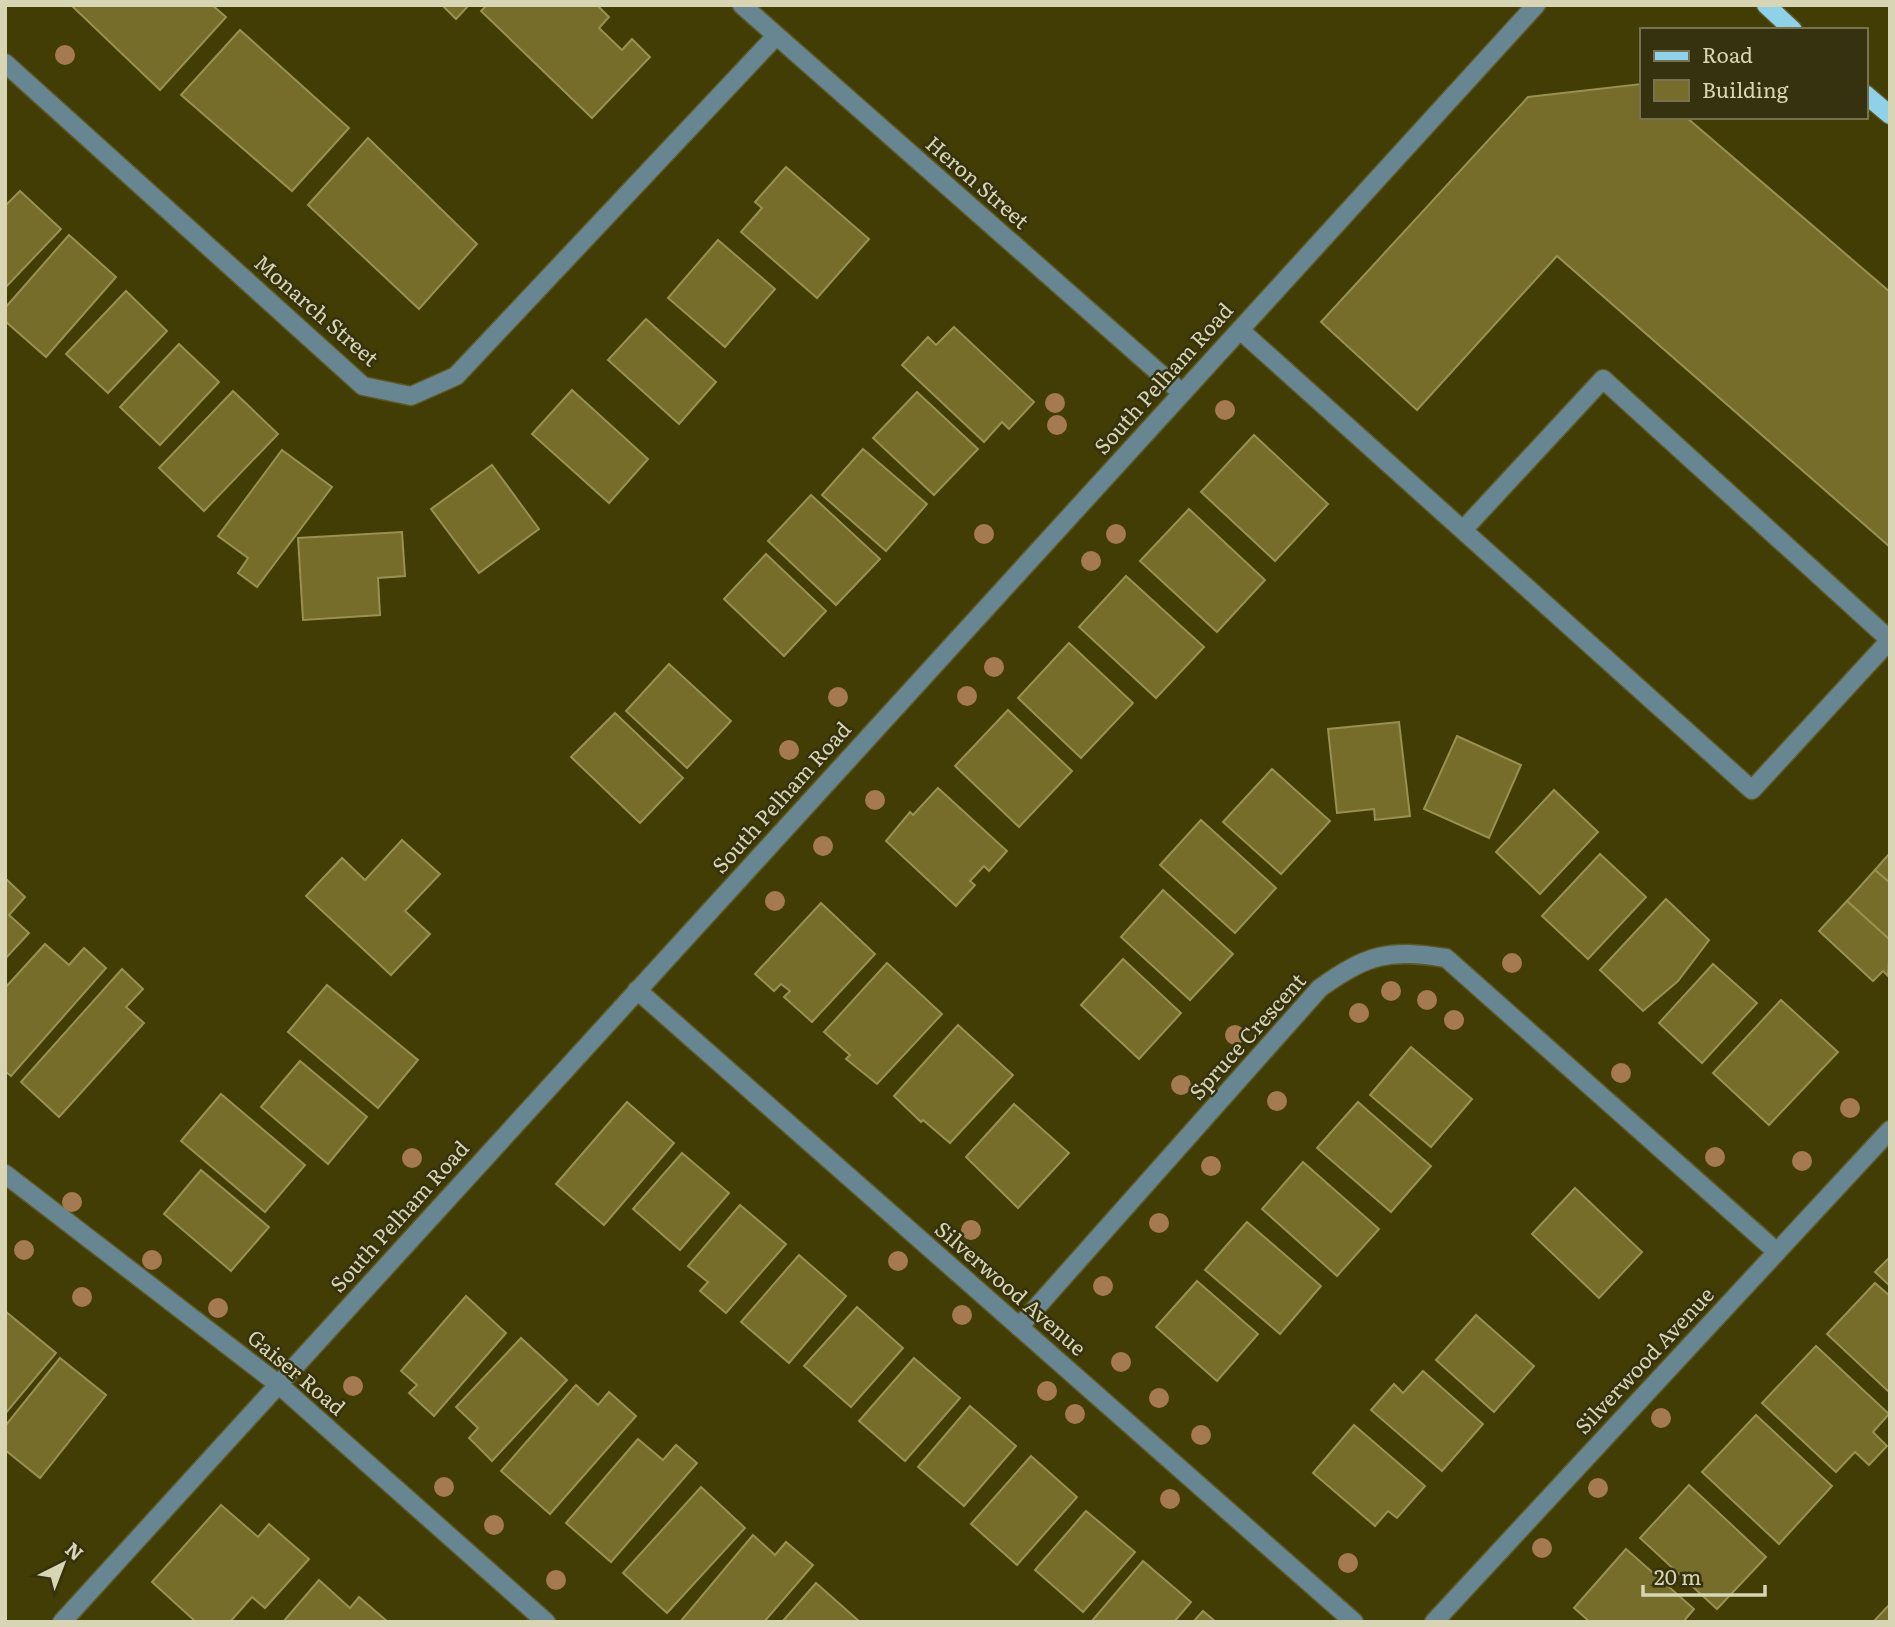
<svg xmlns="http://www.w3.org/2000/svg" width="1895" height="1627" viewBox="0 0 1895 1627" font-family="Literata,serif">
<rect width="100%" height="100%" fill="#423c05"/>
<g fill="#766d2b" stroke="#99914f" stroke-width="2">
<path d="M71,5h141l14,12 -66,73z"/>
<path d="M442,5h27l-13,14z"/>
<path d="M487,5h110l12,12 -10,11 23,22 10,-11 18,18 -58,61 -111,-107z"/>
<path d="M240,30l109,98 -57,63 -111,-96z"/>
<path d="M1641,84v33h45l204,175v255l-333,-291 -140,154 -96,-88 207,-225z"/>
<path d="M368,138l109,106 -58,65 -111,-104z"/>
<path d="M786,167l83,72 -52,59 -76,-66 21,-24 -7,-6z"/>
<path d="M20,191l41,38 -56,59v-82z"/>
<path d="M69,235l47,42 -70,80 -41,-36v-13z"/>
<path d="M718,240l57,49 -50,58 -57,-49z"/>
<path d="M126,291l41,40 -59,62 -42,-39z"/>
<path d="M646,319l70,63 -37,42 -71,-64z"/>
<path d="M954,327l80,75 -25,27 -7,-7 -18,20 -82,-77 26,-28 8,8z"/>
<path d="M179,344l40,38 -59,63 -40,-38z"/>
<path d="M572,390l76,69 -39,44 -77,-69z"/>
<path d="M233,391l45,43 -74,77 -45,-43z"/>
<path d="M917,392l61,57 -44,46 -61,-57z"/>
<path d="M1254,435l74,69 -53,57 -74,-69z"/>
<path d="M863,449l64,55 -41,47 -64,-56z"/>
<path d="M282,450l50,37 -75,100 -19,-14 10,-15 -30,-22z"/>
<path d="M492,465l47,64 -60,44 -48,-64z"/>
<path d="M811,495l69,64 -44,46 -68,-64z"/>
<path d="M1189,509l76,71 -48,52 -77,-71z"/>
<path d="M402,532l3,44 -27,2 2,37 -77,5 -5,-82z"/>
<path d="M766,554l60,57 -42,45 -60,-57z"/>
<path d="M1126,576l78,71 -48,51 -77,-71z"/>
<path d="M1069,643l64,60 -52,55 -63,-60z"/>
<path d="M669,664l62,57 -44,47 -61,-57z"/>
<path d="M1008,710l64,61 -53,56 -64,-61z"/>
<path d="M615,713l68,65 -43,45 -69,-66z"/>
<path d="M1399,722l11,94 -35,4 -1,-11 -37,4 -9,-84z"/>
<path d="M1457,736l64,29 -32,73 -65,-29z"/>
<path d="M1272,769l58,52 -49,53 -58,-52z"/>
<path d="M938,788l69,63 -18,20 -5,-5 -14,15 5,4 -19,21 -70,-65 24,-29 3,3z"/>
<path d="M1554,790l44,42 -58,62 -44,-42z"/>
<path d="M1201,820l75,68 -41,45 -75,-68z"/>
<path d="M402,840l38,34 -35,37 25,23 -39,41 -85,-79 36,-38 23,22z"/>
<path d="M1890,853v30l-15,-13z"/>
<path d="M1600,854l46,43 -58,62 -46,-43z"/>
<path d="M1875,870l15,13v57l-43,-39z"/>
<path d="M5,878l20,19 -16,18 20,18 -24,26z"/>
<path d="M1163,890l70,64 -43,46 -69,-63z"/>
<path d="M1666,899l43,41 -31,41 -35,30 -43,-41z"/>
<path d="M1847,901l43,39 -2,36 -5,-5 -10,10 -54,-50z"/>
<path d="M821,903l54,51 -63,68 -28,-25 6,-6 -9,-7 -7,7 -19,-17z"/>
<path d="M45,944l24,21 15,-17 22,20 -95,108 -6,-5v-83z"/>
<path d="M1123,959l58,54 -42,46 -58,-54z"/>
<path d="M887,963l55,51 -65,70 -31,-25 4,-4 -26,-23z"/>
<path d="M1713,964l44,39 -55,60 -43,-40z"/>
<path d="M122,969l21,20 -17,18 18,16 -85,94 -38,-35z"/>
<path d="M327,985l91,75 -40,48 -90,-76z"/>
<path d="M1781,1000l57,52 -69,73 -56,-52z"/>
<path d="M958,1025l55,50 -63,68 -27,-23 -2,2 -27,-26z"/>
<path d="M1411,1047l61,52 -41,48 -61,-52z"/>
<path d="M300,1061l67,56 -39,47 -67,-57z"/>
<path d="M221,1094l84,71 -40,47 -84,-71z"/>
<path d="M627,1102l47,41 -70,82 -48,-41z"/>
<path d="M1358,1102l73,64 -40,46 -74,-64z"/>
<path d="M1014,1104l55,49 -51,55 -52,-51z"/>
<path d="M682,1153l47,40 -49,57 -47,-41z"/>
<path d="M1303,1162l76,67 -42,47 -75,-67z"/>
<path d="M201,1170l68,57 -38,44 -67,-57z"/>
<path d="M1575,1188l67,64 -43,46 -67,-64z"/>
<path d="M740,1205l46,39 -60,69 -26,-22 8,-9 -20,-16z"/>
<path d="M1247,1222l74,64 -41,48 -75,-64z"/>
<path d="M799,1255l47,41 -57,67 -48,-41z"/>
<path d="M1888,1259l2,1v26l-15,-14z"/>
<path d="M1197,1281l61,53 -41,47 -61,-54z"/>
<path d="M1875,1283l15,13v97l-63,-59z"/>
<path d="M466,1296l40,37 -72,83 -25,-23 8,-8 -16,-14z"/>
<path d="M857,1307l46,41 -52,59 -47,-41z"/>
<path d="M5,1311l51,42 -51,61z"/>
<path d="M1476,1315l58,51 -40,46 -58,-52z"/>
<path d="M521,1338l46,42 -75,81 -23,-23 9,-10 -22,-21z"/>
<path d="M1816,1346l73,68 -16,18 14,14 -18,19 -14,-13 -19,20 -74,-69z"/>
<path d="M60,1358l46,37 -66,83 -35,-28v-24z"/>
<path d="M914,1358l46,40 -55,63 -46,-40z"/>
<path d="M1423,1371l60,53 -41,47 -71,-61 23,-26 9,9z"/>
<path d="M576,1385l22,20 11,-13 27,24 -86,98 -49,-43z"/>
<path d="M970,1406l46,40 -52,60 -46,-39z"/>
<path d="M1756,1415l76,71 -53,58 -77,-72z"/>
<path d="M1354,1425l71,61 -28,32 -9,-7 -13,15 -62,-53z"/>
<path d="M638,1439l25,21 13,-15 21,18 -86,99 -45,-39z"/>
<path d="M1031,1456l46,41 -60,68 -46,-41z"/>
<path d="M1689,1485l77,72 -49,52 -77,-71z"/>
<path d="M701,1487l44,41 -78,85 -44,-40z"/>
<path d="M221,1505l37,32 11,-13 40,35 -44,49 -13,-11 -22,25h-34l-44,-40z"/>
<path d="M1086,1511l49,41 -52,60 -48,-42z"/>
<path d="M753,1535l22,20 11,-13 27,23 -49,57h-84z"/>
<path d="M1626,1549l68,60 -11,13h-93l-16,-14z"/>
<path d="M1143,1561l48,41 -17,20h-83z"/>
<path d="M319,1580l31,28 9,-11 29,25h-105z"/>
<path d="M816,1583l44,39h-78z"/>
<path d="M1890,1604v18h-17z"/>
<path d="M1203,1611l13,11h-23z"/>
</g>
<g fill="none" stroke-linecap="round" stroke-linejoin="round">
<g stroke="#5d5824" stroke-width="21">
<g id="minor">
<path d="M742,5l440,388"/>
<path d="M5,63l358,323 48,10 45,-20 320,-340"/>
<path d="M1240,330l512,460 138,-150 -287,-261 -140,151"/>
<path d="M637,990l717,632"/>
<path d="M5,1174l273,210 268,238"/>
<path d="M1019,1327l301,-339c48,-34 68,-39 126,-30l331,294"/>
<path d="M62,1622l1474,-1617"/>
<path d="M1434,1622l456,-492"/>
</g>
</g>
<g stroke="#5d5824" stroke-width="21">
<g id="major">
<path d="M1766,5l27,25"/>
<path d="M1865,94l25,21"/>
</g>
</g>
<use href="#minor" stroke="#678692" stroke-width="18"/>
<use href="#major" stroke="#8ed1e8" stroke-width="18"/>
</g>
<g fill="#a57a51">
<circle cx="65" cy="55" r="10"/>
<circle cx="1055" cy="403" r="10"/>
<circle cx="1225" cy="410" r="10"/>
<circle cx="1057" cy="425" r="10"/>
<circle cx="984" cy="534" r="10"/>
<circle cx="1116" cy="534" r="10"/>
<circle cx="1091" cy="561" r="10"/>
<circle cx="994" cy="667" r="10"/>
<circle cx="967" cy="696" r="10"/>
<circle cx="838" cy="697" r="10"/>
<circle cx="789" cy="750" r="10"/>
<circle cx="875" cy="800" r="10"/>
<circle cx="823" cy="846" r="10"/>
<circle cx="775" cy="901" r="10"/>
<circle cx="1512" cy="963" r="10"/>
<circle cx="1391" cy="991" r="10"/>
<circle cx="1427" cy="1000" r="10"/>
<circle cx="1359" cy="1013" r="10"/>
<circle cx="1454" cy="1020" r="10"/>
<circle cx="1235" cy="1035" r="10"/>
<circle cx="1621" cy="1073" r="10"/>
<circle cx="1181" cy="1085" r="10"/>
<circle cx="1277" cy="1101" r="10"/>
<circle cx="1850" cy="1108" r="10"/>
<circle cx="1715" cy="1157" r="10"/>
<circle cx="412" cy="1158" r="10"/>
<circle cx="1802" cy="1161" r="10"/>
<circle cx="1211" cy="1166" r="10"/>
<circle cx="72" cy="1202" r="10"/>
<circle cx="1159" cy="1223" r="10"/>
<circle cx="971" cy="1230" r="10"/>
<circle cx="24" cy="1250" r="10"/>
<circle cx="152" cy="1260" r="10"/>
<circle cx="898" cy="1261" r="10"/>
<circle cx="1103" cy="1286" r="10"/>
<circle cx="82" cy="1297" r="10"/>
<circle cx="218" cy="1308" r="10"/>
<circle cx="962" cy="1315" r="10"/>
<circle cx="1121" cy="1362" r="10"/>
<circle cx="353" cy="1386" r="10"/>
<circle cx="1047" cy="1391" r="10"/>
<circle cx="1159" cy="1398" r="10"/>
<circle cx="1075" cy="1414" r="10"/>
<circle cx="1661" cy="1418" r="10"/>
<circle cx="1201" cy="1435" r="10"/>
<circle cx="444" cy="1487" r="10"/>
<circle cx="1598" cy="1488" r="10"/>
<circle cx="1170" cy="1499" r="10"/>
<circle cx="494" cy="1525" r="10"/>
<circle cx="1542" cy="1548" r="10"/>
<circle cx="1348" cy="1563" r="10"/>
<circle cx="556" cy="1580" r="10"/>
</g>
<g text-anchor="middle" stroke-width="5" stroke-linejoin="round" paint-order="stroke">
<g font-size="21" fill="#d8d5b4" stroke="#36310e">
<text transform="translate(977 183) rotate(41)" y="7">Heron Street</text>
<text transform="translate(316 311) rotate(41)" y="7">Monarch Street</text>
<text transform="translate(1164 379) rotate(-48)" y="7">South Pelham Road</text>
<text transform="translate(782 798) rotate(-48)" y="7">South Pelham Road</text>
<text transform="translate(1248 1037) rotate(-48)" y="7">Spruce Crescent</text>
<text transform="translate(400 1217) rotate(-48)" y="7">South Pelham Road</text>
<text transform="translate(1010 1289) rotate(41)" y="7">Silverwood Avenue</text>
<text transform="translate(1645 1361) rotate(-47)" y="7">Silverwood Avenue</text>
<text transform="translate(296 1373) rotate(40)" y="7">Gaiser Road</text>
</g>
</g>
<rect width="1895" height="1627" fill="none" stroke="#d8d5b4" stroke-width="14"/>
<rect x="1640" y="28" width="228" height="91" fill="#36310e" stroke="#777350" stroke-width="2"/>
<rect x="1654" y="51" width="35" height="10" fill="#8ed1e8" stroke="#777350" stroke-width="2"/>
<text x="1702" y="63" font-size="21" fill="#d8d5b4">Road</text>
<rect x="1654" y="80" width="35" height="21" fill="#766d2b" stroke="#777350" stroke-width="2"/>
<text x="1702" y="98" font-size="21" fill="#d8d5b4">Building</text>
<g transform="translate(63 1564) rotate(42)" stroke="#36310e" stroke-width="5" paint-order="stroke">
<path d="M0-5L12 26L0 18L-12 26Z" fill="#d8d5b4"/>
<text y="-10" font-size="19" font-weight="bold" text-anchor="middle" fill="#d8d5b4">N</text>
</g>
<path d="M1643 1585v10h122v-10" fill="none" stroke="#d8d5b4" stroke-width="3.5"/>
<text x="1654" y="1585" font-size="21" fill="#d8d5b4" stroke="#36310e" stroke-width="5" paint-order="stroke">20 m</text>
</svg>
